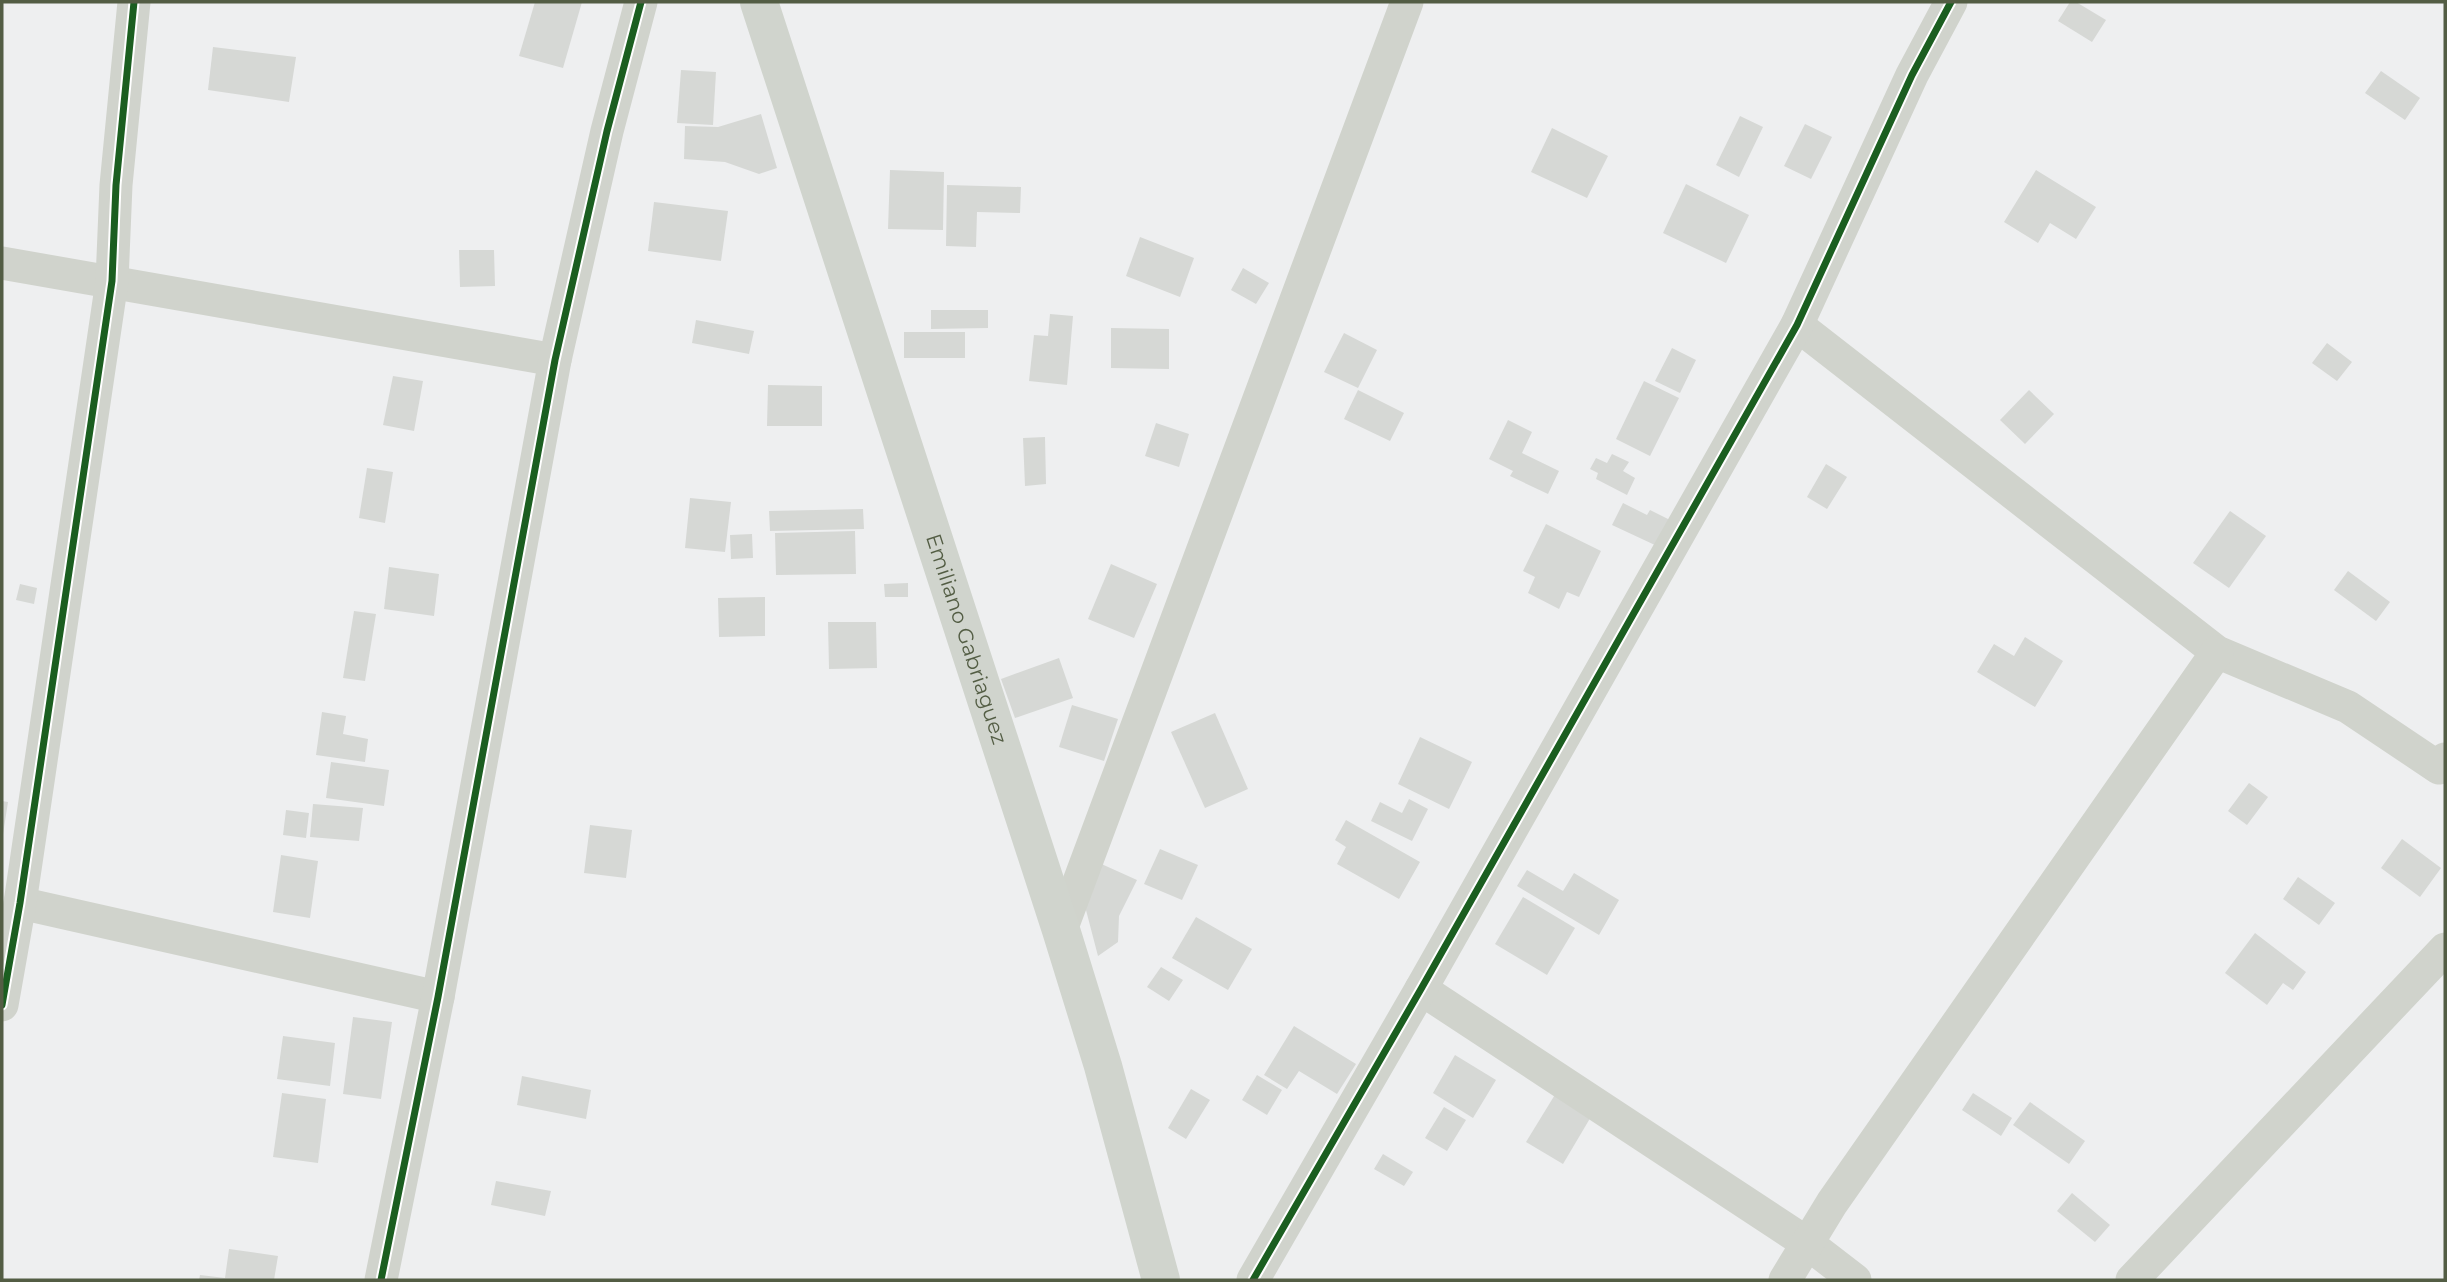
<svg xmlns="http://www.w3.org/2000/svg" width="2447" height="1282" viewBox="0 0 2447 1282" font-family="Montserrat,sans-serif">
<rect width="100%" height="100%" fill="#eeeff0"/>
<g fill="#d6d8d5">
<path d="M535,2h47l-19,66 -44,-12z"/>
<path d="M2070,2h6l30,18 -14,22 -34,-21z"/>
<path d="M213,47l83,10 -7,45 -81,-12z"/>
<path d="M681,70l35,2 -3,53 -36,-2z"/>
<path d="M2381,71l39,27 -15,22 -40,-27z"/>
<path d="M761,114l16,54 -18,6 -34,-12 -41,-3 1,-33 33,1z"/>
<path d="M1740,116l23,11 -24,50 -23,-12z"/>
<path d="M1805,124l27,13 -21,42 -27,-13z"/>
<path d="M1552,128l56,28 -21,42 -56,-26z"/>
<path d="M890,170l54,2 -1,58 -55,-1z"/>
<path d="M2036,170l60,37 -20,32 -26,-16 -12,20 -34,-21z"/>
<path d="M1686,184l63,31 -23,48 -63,-30z"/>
<path d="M947,185l74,2 -1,26 -43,-1 -1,35 -30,-1z"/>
<path d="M654,202l74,9 -7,50 -73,-10z"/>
<path d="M1140,237l54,21 -14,39 -54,-21z"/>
<path d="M459,250h35l1,36 -35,1z"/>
<path d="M1243,268l26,15 -13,21 -25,-14z"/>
<path d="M931,310h57v18l-57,1z"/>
<path d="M1050,314l23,2 -6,69 -38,-4 5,-46 14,1z"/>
<path d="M696,320l58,11 -5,23 -57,-11z"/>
<path d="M1111,328l58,1v40l-58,-1z"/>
<rect x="904" y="332" width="61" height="26"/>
<path d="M1344,333l33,17 -19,38 -34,-16z"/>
<path d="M2327,343l25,19 -15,19 -25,-18z"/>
<path d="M1672,348l24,12 -16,33 -25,-12z"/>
<path d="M393,376l30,5 -9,50 -31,-6z"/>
<path d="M1644,381l35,17 -29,58 -34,-17z"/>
<path d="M768,385l54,1v40h-55z"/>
<path d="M1358,390l46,23 -14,28 -46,-22z"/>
<path d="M2029,390l25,24 -29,30 -25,-24z"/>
<path d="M1508,420l24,12 -10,21 37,18 -11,23 -38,-18 3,-5 -24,-12z"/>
<path d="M1156,423l33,11 -10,33 -34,-11z"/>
<path d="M1045,437l1,47 -21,2 -2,-48z"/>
<path d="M1612,454l17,8 -6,9 12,7 -8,17 -31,-16 2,-6 -8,-4 6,-11 11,5z"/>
<path d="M1826,464l21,13 -20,32 -20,-12z"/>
<path d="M367,468l26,4 -8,51 -26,-5z"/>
<path d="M690,498l41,4 -6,50 -40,-4z"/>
<path d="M1623,503l24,12 3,-5 20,10 -13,26 -45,-21z"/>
<path d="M863,509l1,20 -94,2 -1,-20z"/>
<path d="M2230,511l36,25 -37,52 -36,-25z"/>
<path d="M1546,524l55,27 -22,46 -12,-5 -8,17 -31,-16 7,-16 -12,-6z"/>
<path d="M855,531l1,43 -80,1 -1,-42z"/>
<path d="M752,534l1,24 -22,1 -1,-24z"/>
<path d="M1111,564l46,20 -23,54 -46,-19z"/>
<path d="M389,567l50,7 -5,42 -50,-7z"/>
<path d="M2348,571l42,31 -14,19 -42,-31z"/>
<path d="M908,583v14h-23l-1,-13z"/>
<path d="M20,584l17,4 -3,16 -18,-4z"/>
<path d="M765,597v39l-46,1 -1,-39z"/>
<path d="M354,611l22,3 -11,67 -22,-3z"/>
<path d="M828,622h48l1,46 -48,1z"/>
<path d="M2025,637l38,24 -28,46 -58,-35 17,-28 20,12z"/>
<path d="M1059,658l14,40 -58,20 -14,-39z"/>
<path d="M1072,705l46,14 -14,42 -45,-14z"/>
<path d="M322,712l24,4 -3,18 25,5 -3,23 -49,-7z"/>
<path d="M1215,713l33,76 -43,19 -34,-76z"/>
<path d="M1420,737l52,25 -23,47 -51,-25z"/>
<path d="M331,762l58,8 -5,36 -58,-8z"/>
<path d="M2249,783l19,14 -21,28 -19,-14z"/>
<path d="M1409,799l19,10 -16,32 -41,-20 9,-19 22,11z"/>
<path d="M2,801l6,1 -5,32h-1z"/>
<path d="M313,804l50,4 -4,33 -49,-4z"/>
<path d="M286,810l23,3 -3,25 -23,-3z"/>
<path d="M1346,820l74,42 -21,37 -62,-35 9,-17 -11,-7z"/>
<path d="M590,825l42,5 -6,48 -42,-5z"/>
<path d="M2402,839l39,29 -21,29 -39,-29z"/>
<path d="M1160,849l38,16 -16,35 -38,-16z"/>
<path d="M281,855l37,6 -8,57 -37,-6z"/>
<path d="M1097,862l40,18 -18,36 -1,26 -20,14 -17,-65z"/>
<path d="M1527,870l36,21 11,-18 45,27 -20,35 -82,-49z"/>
<path d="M2298,877l37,26 -16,22 -36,-26z"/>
<path d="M1523,897l52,31 -28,47 -52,-31z"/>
<path d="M1196,917l56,32 -24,41 -56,-32z"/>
<path d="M2255,933l51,39 -13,18 -10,-7 -16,22 -42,-32z"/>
<path d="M1161,967l22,13 -14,21 -22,-14z"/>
<path d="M353,1017l39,5 -11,77 -38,-5z"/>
<path d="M1294,1026l62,38 -19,30 -38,-23 -12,18 -23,-14z"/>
<path d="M283,1036l52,7 -5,43 -53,-7z"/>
<path d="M1455,1055l41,25 -23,38 -40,-25z"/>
<path d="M1257,1075l25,15 -15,25 -25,-15z"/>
<path d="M522,1076l69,14 -5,29 -69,-14z"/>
<path d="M1191,1089l19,11 -24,39 -18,-11z"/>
<path d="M282,1093l44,6 -8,64 -45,-6z"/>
<path d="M1556,1093l36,22 -29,49 -37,-22z"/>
<path d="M1973,1093l39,25 -11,18 -39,-26z"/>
<path d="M2030,1102l55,39 -16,23 -56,-39z"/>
<path d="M1444,1107l22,13 -19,31 -22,-13z"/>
<path d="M1383,1154l30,18 -9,14 -30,-17z"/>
<path d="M496,1181l55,10 -6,25 -54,-11z"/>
<path d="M2072,1193l38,32 -15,17 -38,-31z"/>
<path d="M229,1249l49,7 -4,24h-75l1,-5 25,3z"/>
</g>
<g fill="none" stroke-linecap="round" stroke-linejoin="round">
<g stroke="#d0d3cc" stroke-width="33">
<path d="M2,263l553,97"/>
<path d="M1797,325l420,327 131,55 91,61 6,-9"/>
<path d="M20,903l418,94"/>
<path d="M1061,930l346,-928"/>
<path d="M1421,989l386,254 48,37"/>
<path d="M2,1005l18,-102 92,-622 4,-96 18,-183"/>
<path d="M381,1280l57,-283 117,-637 52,-229 34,-129"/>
<path d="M1253,1280l168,-291 376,-664 115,-250 39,-73"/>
<path d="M1785,1280l47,-77 385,-551"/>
<path d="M2132,1280l313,-331"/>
</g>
<path stroke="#d0d4cd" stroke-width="38" id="s1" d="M759,2l302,928 42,136 58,214"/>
<g stroke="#fff" stroke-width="11">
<g id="cycleway">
<path d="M2,1005l18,-102 92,-622 4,-96 18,-183"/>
<path d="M381,1280l57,-283 117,-637 52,-229 34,-129"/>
<path d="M1253,1280l168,-291 376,-664 115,-250 39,-73"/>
</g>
</g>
<use href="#cycleway" stroke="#1b5e20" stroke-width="7"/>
</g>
<g text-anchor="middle" stroke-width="5" stroke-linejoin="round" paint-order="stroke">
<g font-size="21" fill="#535d44" stroke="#fff">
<text dy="7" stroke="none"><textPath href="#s1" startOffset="670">Emiliano Gabriaguez</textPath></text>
</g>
</g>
<rect width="2447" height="1282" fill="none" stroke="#535d44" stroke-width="7"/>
</svg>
